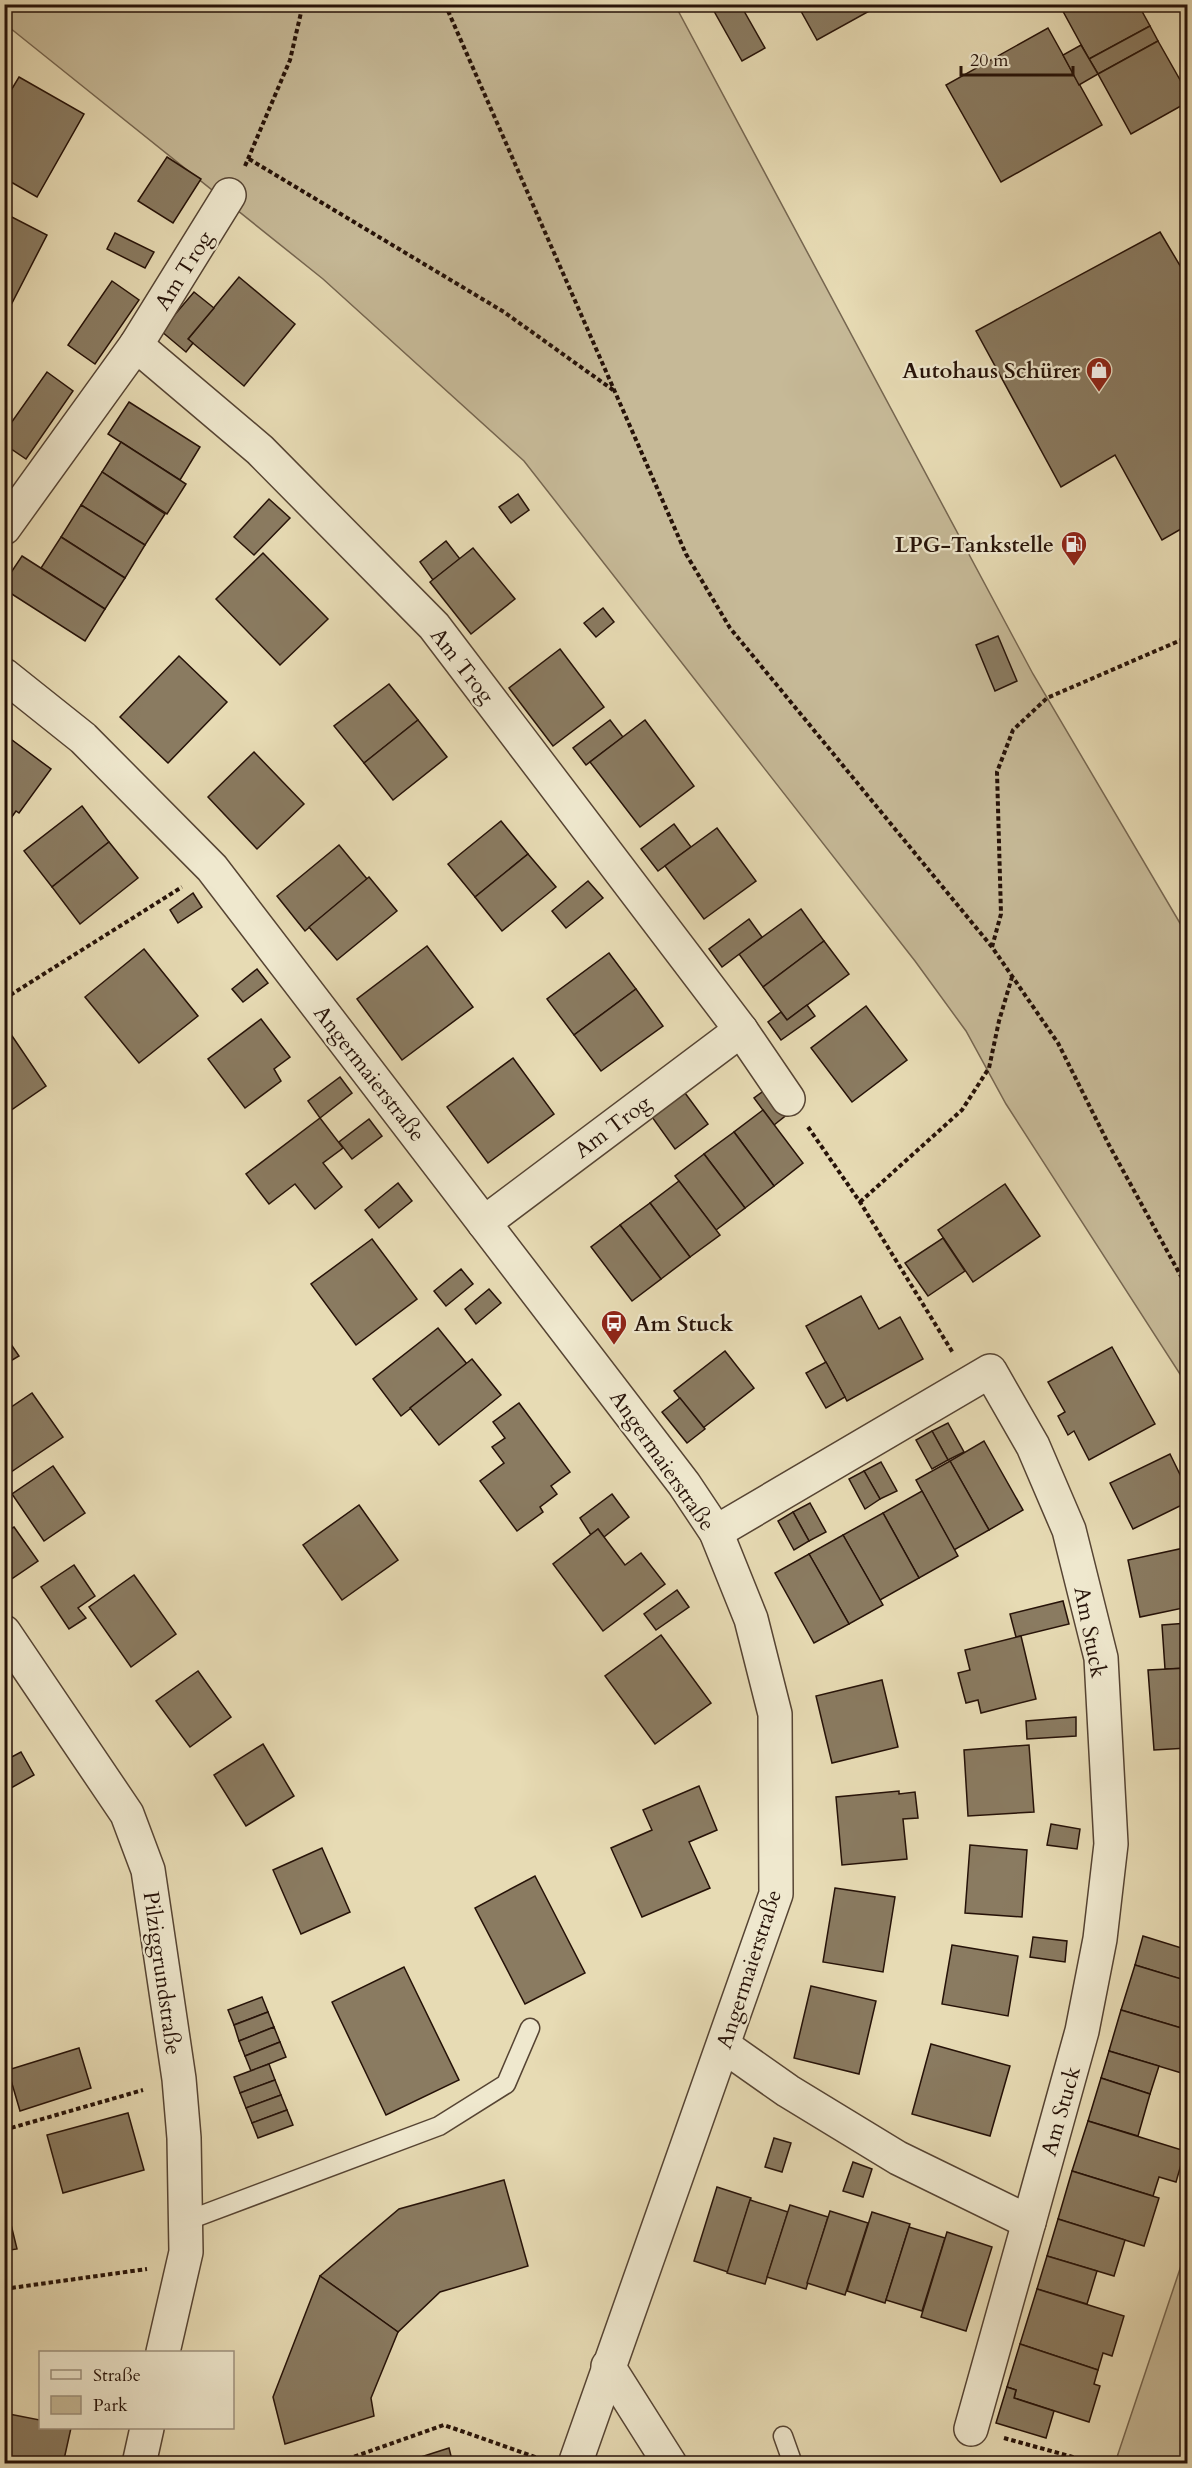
<svg xmlns="http://www.w3.org/2000/svg" width="1192" height="2468" viewBox="0 0 1192 2468" font-family="Cardo,serif">
<rect width="100%" height="100%" fill="#e7dbb4"/>
<filter id="stains"><feTurbulence type="fractalNoise" baseFrequency=".00333" numOctaves="4"/><feColorMatrix values="0 0 0 0 .2 0 0 0 0 .09 0 0 0 0 .02 0 0 0 .5 -.17"/></filter>
<radialGradient id="worn" r=".72"><stop offset=".6" stop-color="#630" stop-opacity="0"/><stop offset="1" stop-color="#630" stop-opacity=".3"/></radialGradient>
<g fill="#c6b997" stroke="#766650" stroke-width="1.5">
<path d="M4,5h671l358,669 154,261v450l-181,-281 -40,-73 -51,-70 -391,-500 -201,-182 -318,-255z"/>
<path d="M1187,2248v215h-72z"/>
</g>
<g fill="#8a7b61" stroke="#261208" stroke-width="1.5">
<path d="M710,4h30l25,44 -23,13z"/>
<path d="M797,4h85l-65,36z"/>
<path d="M1059,4h79l12,22 -61,33z"/>
<path d="M1150,26l8,15 -60,33 -9,-15z"/>
<path d="M1048,28l54,97 -101,57 -55,-97z"/>
<path d="M1158,41l30,53v8l-57,32 -33,-60z"/>
<path d="M1081,45l17,29 -19,11 -16,-30z"/>
<path d="M19,77l65,37 -47,83 -33,-19v-76z"/>
<path d="M167,157l34,22 -28,44 -35,-22z"/>
<path d="M4,213l43,22 -36,70 -7,-4z"/>
<path d="M1160,232l28,47v246l-26,15 -47,-85 -54,32 -85,-156z"/>
<path d="M115,233l39,19 -9,16 -38,-19z"/>
<path d="M239,277l56,47 -51,62 -56,-47z"/>
<path d="M112,281l27,19 -44,64 -27,-19z"/>
<path d="M194,292l20,16 -26,31 5,4 -7,9 -25,-21z"/>
<path d="M47,372l26,19 -47,68 -22,-15v-11z"/>
<path d="M129,402l71,45 -20,33 -72,-46z"/>
<path d="M121,442l65,42 -19,30 -65,-42z"/>
<path d="M102,472l63,42 -20,31 -64,-40z"/>
<path d="M518,494l11,16 -18,13 -12,-16z"/>
<path d="M269,499l21,19 -36,37 -20,-18z"/>
<path d="M81,505l64,40 -20,33 -64,-41z"/>
<path d="M61,537l64,41 -20,31 -64,-41z"/>
<path d="M446,541l14,18 -27,21 -13,-18z"/>
<path d="M473,548l42,51 -44,35 -41,-52z"/>
<path d="M263,553l65,66 -48,46 -64,-66z"/>
<path d="M22,556l83,53 -20,32 -81,-52v-6z"/>
<path d="M603,608l11,14 -18,15 -12,-14z"/>
<path d="M998,636l19,45 -22,10 -19,-46z"/>
<path d="M560,649l44,58 -51,39 -44,-58z"/>
<path d="M179,656l48,46 -59,61 -48,-46z"/>
<path d="M389,684l29,36 -54,43 -30,-37z"/>
<path d="M418,720l29,37 -54,43 -29,-37z"/>
<path d="M610,720l13,17 -37,28 -13,-17z"/>
<path d="M645,720l49,66 -54,41 -50,-65z"/>
<path d="M4,734l47,35 -32,44 -3,-2 -12,17z"/>
<path d="M254,752l50,52 -47,45 -49,-52z"/>
<path d="M82,806l27,36 -57,45 -28,-36z"/>
<path d="M501,821l27,33 -53,43 -27,-33z"/>
<path d="M674,824l17,23 -33,24 -17,-22z"/>
<path d="M717,828l39,53 -52,38 -39,-53z"/>
<path d="M109,842l29,36 -58,46 -28,-37z"/>
<path d="M339,845l28,34 -62,52 -28,-35z"/>
<path d="M528,854l28,33 -54,44 -27,-34z"/>
<path d="M369,877l28,34 -60,49 -28,-33z"/>
<path d="M588,881l15,17 -37,30 -14,-17z"/>
<path d="M193,893l9,14 -24,16 -8,-13z"/>
<path d="M801,909l23,32 -61,46 -24,-33z"/>
<path d="M749,919l13,18 -40,30 -13,-18z"/>
<path d="M824,941l25,33 -62,46 -24,-33z"/>
<path d="M427,946l46,61 -71,53 -45,-61z"/>
<path d="M144,949l54,67 -59,47 -54,-66z"/>
<path d="M609,953l27,36 -62,46 -27,-36z"/>
<path d="M257,969l11,14 -25,19 -11,-13z"/>
<path d="M636,989l27,37 -62,45 -27,-36z"/>
<path d="M807,1005l8,11 -34,24 -13,-18 13,-10 6,8z"/>
<path d="M866,1006l41,54 -55,42 -41,-54z"/>
<path d="M261,1019l29,38 -16,12 7,12 -36,27 -37,-49z"/>
<path d="M6,1027l40,59 -42,29v-87z"/>
<path d="M513,1058l41,56 -66,49 -41,-56z"/>
<path d="M340,1077l12,16 -32,25 -12,-17z"/>
<path d="M769,1087l20,26 -15,12 -20,-27z"/>
<path d="M685,1093l23,31 -33,25 -23,-32z"/>
<path d="M763,1110l40,53 -29,23 -40,-54z"/>
<path d="M320,1118l23,30 -20,15 19,24 -27,22 -20,-25 -26,20 -23,-30z"/>
<path d="M369,1119l13,17 -30,23 -13,-17z"/>
<path d="M734,1132l40,54 -29,22 -41,-54z"/>
<path d="M704,1154l41,54 -29,22 -41,-54z"/>
<path d="M679,1181l41,54 -30,22 -40,-54z"/>
<path d="M398,1183l14,18 -33,27 -14,-18z"/>
<path d="M1005,1184l35,52 -67,46 -35,-52z"/>
<path d="M650,1203l40,54 -29,22 -41,-54z"/>
<path d="M620,1225l41,54 -29,22 -41,-54z"/>
<path d="M943,1238l22,33 -37,25 -23,-33z"/>
<path d="M372,1239l45,60 -61,46 -45,-61z"/>
<path d="M461,1269l12,15 -27,22 -12,-15z"/>
<path d="M489,1289l12,14 -25,21 -11,-15z"/>
<path d="M861,1296l18,33 21,-12 23,42 -76,42 -41,-75z"/>
<path d="M438,1328l29,36 -66,52 -28,-37z"/>
<path d="M4,1334l15,22 -15,9z"/>
<path d="M1112,1347l43,77 -66,36 -15,-29 -6,4 -10,-19 7,-4 -17,-30z"/>
<path d="M725,1351l29,37 -51,40 -29,-37z"/>
<path d="M472,1359l29,36 -62,50 -29,-37z"/>
<path d="M826,1362l19,35 -19,11 -20,-35z"/>
<path d="M32,1393l31,44 -52,35 -7,-9v-51z"/>
<path d="M680,1398l25,31 -18,14 -25,-31z"/>
<path d="M519,1403l51,69 -19,14 6,8 -17,13 3,5 -26,19 -37,-50 24,-18 -12,-16 13,-9 -12,-16z"/>
<path d="M948,1423l16,29 -16,8 -16,-29z"/>
<path d="M932,1431l16,29 -16,9 -16,-29z"/>
<path d="M984,1441l39,69 -34,20 -39,-69z"/>
<path d="M1170,1454l18,37v11l-55,27 -23,-46z"/>
<path d="M950,1461l39,69 -35,20 -38,-70z"/>
<path d="M881,1462l16,29 -17,8 -16,-28z"/>
<path d="M53,1466l32,47 -41,28 -32,-47z"/>
<path d="M864,1471l16,28 -15,10 -16,-30z"/>
<path d="M922,1491l36,65 -39,22 -36,-65z"/>
<path d="M612,1494l17,23 -25,20 -6,-8 -7,6 -11,-17z"/>
<path d="M810,1503l16,29 -17,9 -16,-29z"/>
<path d="M359,1505l39,55 -56,40 -39,-55z"/>
<path d="M793,1512l16,29 -15,9 -16,-29z"/>
<path d="M883,1513l36,65 -39,22 -37,-65z"/>
<path d="M14,1527l24,34 -31,21 -3,-2v-47z"/>
<path d="M598,1529l27,36 16,-12 24,31 -62,47 -50,-67z"/>
<path d="M843,1535l40,70 -34,19 -40,-70z"/>
<path d="M1184,1548l4,15v44l-48,10 -12,-57z"/>
<path d="M809,1554l40,70 -35,19 -39,-70z"/>
<path d="M74,1565l21,31 -17,12 8,10 -17,11 -28,-42z"/>
<path d="M134,1575l42,59 -45,33 -42,-60z"/>
<path d="M677,1590l12,17 -33,23 -12,-16z"/>
<path d="M1063,1601l6,23 -53,13 -6,-23z"/>
<path d="M1188,1623v45l-23,1 -3,-44z"/>
<path d="M661,1635l50,68 -56,41 -50,-68z"/>
<path d="M1021,1636l15,63 -55,14 -3,-13 -12,3 -8,-30 12,-3 -5,-20z"/>
<path d="M1188,1668v80l-34,2 -6,-80z"/>
<path d="M198,1671l33,46 -41,30 -34,-46z"/>
<path d="M882,1680l16,67 -66,16 -16,-67z"/>
<path d="M1076,1717v19l-49,3 -1,-18z"/>
<path d="M263,1744l31,52 -48,30 -32,-51z"/>
<path d="M1029,1745l5,67 -66,4 -4,-66z"/>
<path d="M21,1752l13,23 -30,17v-31z"/>
<path d="M699,1786l18,44 -28,12 21,46 -68,29 -31,-69 41,-18 -9,-20z"/>
<path d="M899,1791v3l16,-2 3,26 -15,1 4,40 -65,6 -6,-68z"/>
<path d="M1051,1824l29,5 -3,20 -30,-4z"/>
<path d="M970,1845l57,5 -5,67 -57,-4z"/>
<path d="M322,1848l28,64 -49,22 -28,-64z"/>
<path d="M535,1876l50,97 -60,31 -50,-96z"/>
<path d="M835,1888l60,9 -12,75 -60,-10z"/>
<path d="M1143,1936l45,14 -1,31 -52,-16z"/>
<path d="M1033,1937l34,4 -2,21 -35,-5z"/>
<path d="M952,1945l66,11 -10,60 -66,-12z"/>
<path d="M1135,1965l53,16v49l-67,-20z"/>
<path d="M404,1967l55,113 -73,35 -54,-113z"/>
<path d="M811,1986l65,15 -17,73 -65,-16z"/>
<path d="M262,1997l6,15 -34,13 -6,-15z"/>
<path d="M1121,2010l67,20v45l-79,-24z"/>
<path d="M268,2012l6,15 -35,14 -5,-16z"/>
<path d="M274,2027l6,15 -35,14 -6,-15z"/>
<path d="M280,2042l6,15 -35,14 -6,-15z"/>
<path d="M931,2044l79,22 -20,70 -78,-22z"/>
<path d="M79,2048l12,40 -71,23 -12,-41z"/>
<path d="M1109,2051l50,15 -9,28 -49,-16z"/>
<path d="M269,2064l6,16 -35,13 -6,-16z"/>
<path d="M1101,2078l49,16 -12,42 -50,-15z"/>
<path d="M275,2080l6,15 -35,13 -6,-15z"/>
<path d="M281,2095l6,15 -35,13 -6,-15z"/>
<path d="M287,2110l6,15 -35,13 -6,-15z"/>
<path d="M128,2113l16,57 -81,23 -16,-58z"/>
<path d="M1088,2121l97,30 -9,31 -17,-5 -6,19 -81,-25z"/>
<path d="M774,2138l17,5 -9,29 -17,-5z"/>
<path d="M853,2162l19,7 -9,28 -20,-6z"/>
<path d="M1072,2171l87,27 -15,48 -86,-27z"/>
<path d="M504,2180l24,86 -88,26 -42,40 -78,-56 79,-67z"/>
<path d="M717,2187l34,11 -23,74 -34,-11z"/>
<path d="M4,2196l13,53 -13,2z"/>
<path d="M750,2200l38,12 -23,72 -38,-11z"/>
<path d="M790,2205l38,12 -22,72 -39,-12z"/>
<path d="M830,2211l38,12 -23,72 -38,-12z"/>
<path d="M872,2212l38,12 -25,79 -38,-12z"/>
<path d="M1058,2219l67,21 -11,36 -67,-20z"/>
<path d="M909,2227l36,11 -23,73 -36,-11z"/>
<path d="M947,2232l45,15 -26,84 -45,-14z"/>
<path d="M1047,2256l50,15 -10,33 -50,-15z"/>
<path d="M320,2276l78,56 -27,66 3,18 -89,28 -12,-47z"/>
<path d="M1037,2289l87,27 -12,40 -9,-3 -5,17 -78,-26z"/>
<path d="M1020,2344l78,26 -4,14 6,2 -11,36 -75,-24 2,-8 -9,-3z"/>
<path d="M1007,2387l9,3 -2,8 40,13 -8,27 -50,-15z"/>
<path d="M4,2413l36,7v8h31l-8,36h-59z"/>
<path d="M449,2448l4,16h-54z"/>
</g>
<g fill="none" stroke-linecap="round" stroke-linejoin="round">
<g stroke="#564433" stroke-width="21">
<g id="service">
<path d="M186,2221l253,-95 67,-42 24,-56"/>
<path d="M783,2436l10,28"/>
</g>
</g>
<g stroke="#564433" stroke-width="36">
<g id="minor">
<path d="M136,345l124,105 174,176 307,404 47,69"/>
<path d="M4,528l132,-183 93,-150"/>
<path d="M4,675l79,63 129,130 472,616 32,48 35,87 24,95 1,180 -201,570"/>
<path d="M484,1223l257,-193"/>
<path d="M716,1532l274,-161 43,75 36,84 32,128 10,186 -11,95 -18,92 -53,191 -131,-64 -110,-67 -64,-45"/>
<path d="M4,1632l123,182 21,56 31,209 5,59 2,114 -23,100"/>
<path d="M608,2366l62,98"/>
<path d="M971,2429l58,-207"/>
<path d="M139,2464l8,-36"/>
</g>
</g>
<g stroke="#261208" stroke-width="4" stroke-dasharray="4.5 3" stroke-linecap="butt">
<path d="M445,4l241,550 44,74 262,319 66,96 51,102 79,144"/>
<path d="M249,159l255,153 109,78"/>
<path d="M245,166l45,-106 13,-56"/>
<path d="M992,947l9,-33 -4,-142 16,-42 34,-32 141,-61"/>
<path d="M4,999l178,-112"/>
<path d="M808,1127l52,75 93,151"/>
<path d="M860,1202l102,-92 27,-42 10,-47 13,-44"/>
<path d="M4,2130l139,-40"/>
<path d="M4,2289l143,-20"/>
<path d="M1004,2438l94,26"/>
<path d="M333,2464l111,-39 97,34"/>
</g>
<use href="#service" stroke="#efe8ce" stroke-width="18"/>
<use href="#minor" stroke="#efe8ce" stroke-width="33"/>
</g>
<defs>
<g id="shop-pin" transform="scale(1.35)"><path d="M0 17L-7.5 6A9.5 9.5 0 1 1 7.5 6Z" fill="#8f2418" stroke="#efe8ce"/><path d="M-5-2.5h2.3a2.7 3.5 0 0 1 5.4 0H5L5.5 6h-11ZM-1.5-2.5h3a1.5 2.3 0 0 0-3 0Z" fill="#fff"/></g>
<g id="fuel-pin" transform="scale(1.35)"><path d="M0 17L-7.5 6A9.5 9.5 0 1 1 7.5 6Z" fill="#8f2418" stroke="#efe8ce"/><path d="M-5.5-6h7V0h2V4h1.3V-2.5L3-4.5l.8-.8L6-3V5H2.5V1h-1V6h-7ZM-4.2-4.7v3.2H.2V-4.7Z" fill="#fff"/></g>
<g id="bus-pin" transform="scale(1.35)"><path d="M0 17L-7.5 6A9.5 9.5 0 1 1 7.5 6Z" fill="#8f2418" stroke="#efe8ce"/><path d="M-5-6H5V4H4V6H2V4H-2V6H-4V4H-5ZM-3.5-4V0h7V-4ZM-3.5 1.2v1.5H-2V1.2ZM2 1.2v1.5H3.5V1.2Z" fill="#fff"/></g>
</defs>
<g fill-rule="evenodd">
<use href="#shop-pin" x="1099" y="370"/>
<use href="#fuel-pin" x="1074" y="544"/>
<use href="#bus-pin" x="614" y="1323"/>
</g>
<g text-anchor="middle" stroke-width="4.5" stroke-linejoin="round" paint-order="stroke">
<g font-size="22" fill="#261208" stroke="#efe8ce">
<text transform="translate(183 270) rotate(-58)" y="8">Am Trog</text>
<text transform="translate(463 665) rotate(52)" y="8">Am Trog</text>
<text transform="translate(370 1073) rotate(52)" y="8">Angermaierstraße</text>
<text transform="translate(612 1126) rotate(-37)" y="8">Am Trog</text>
<text transform="translate(663 1460) rotate(55)" y="8">Angermaierstraße</text>
<text transform="translate(1091 1632) rotate(79)" y="8">Am Stuck</text>
<text transform="translate(748 1969) rotate(-72)" y="8">Angermaierstraße</text>
<text transform="translate(163 1973) rotate(82)" y="8">Pilziggrundstraße</text>
<text transform="translate(1060 2111) rotate(-74)" y="8">Am Stuck</text>
</g>
<g font-size="22" font-weight="bold" fill="#261208" stroke="#efe8ce" text-anchor="end">
<text x="1080" y="378">Autohaus Schürer</text>
<text x="1054" y="552">LPG-Tankstelle</text>
<text x="634" y="1331" text-anchor="start">Am Stuck</text>
</g>
</g>
<rect width="1192" height="2468" fill="none" stroke="#e7dbb4" stroke-width="24"/>
<rect x="6" y="6" width="1180" height="2456" fill="none" stroke="#261208" stroke-width="3"/>
<rect x="12" y="12" width="1168" height="2444" fill="none" stroke="#261208" stroke-width="1.5"/>
<rect x="39" y="2351" width="195" height="78" fill="#efe8ce" stroke="#9f927f" stroke-width="1.5"/>
<rect x="51" y="2370" width="30" height="9" fill="#efe8ce" stroke="#9f927f" stroke-width="1.5"/>
<text x="93" y="2381" font-size="18" fill="#261208">Straße</text>
<rect x="51" y="2396" width="30" height="18" fill="#c6b997" stroke="#9f927f" stroke-width="1.5"/>
<text x="93" y="2411" font-size="18" fill="#261208">Park</text>
<path d="M961 66v9h112v-9" fill="none" stroke="#261208" stroke-width="3"/>
<text x="970" y="66" font-size="18" fill="#261208" stroke="#efe8ce" stroke-width="4.5" paint-order="stroke">20 m</text>
<rect width="100%" height="100%" filter="url(#stains)"/>
<rect width="100%" height="100%" fill="url(#worn)"/>
</svg>
